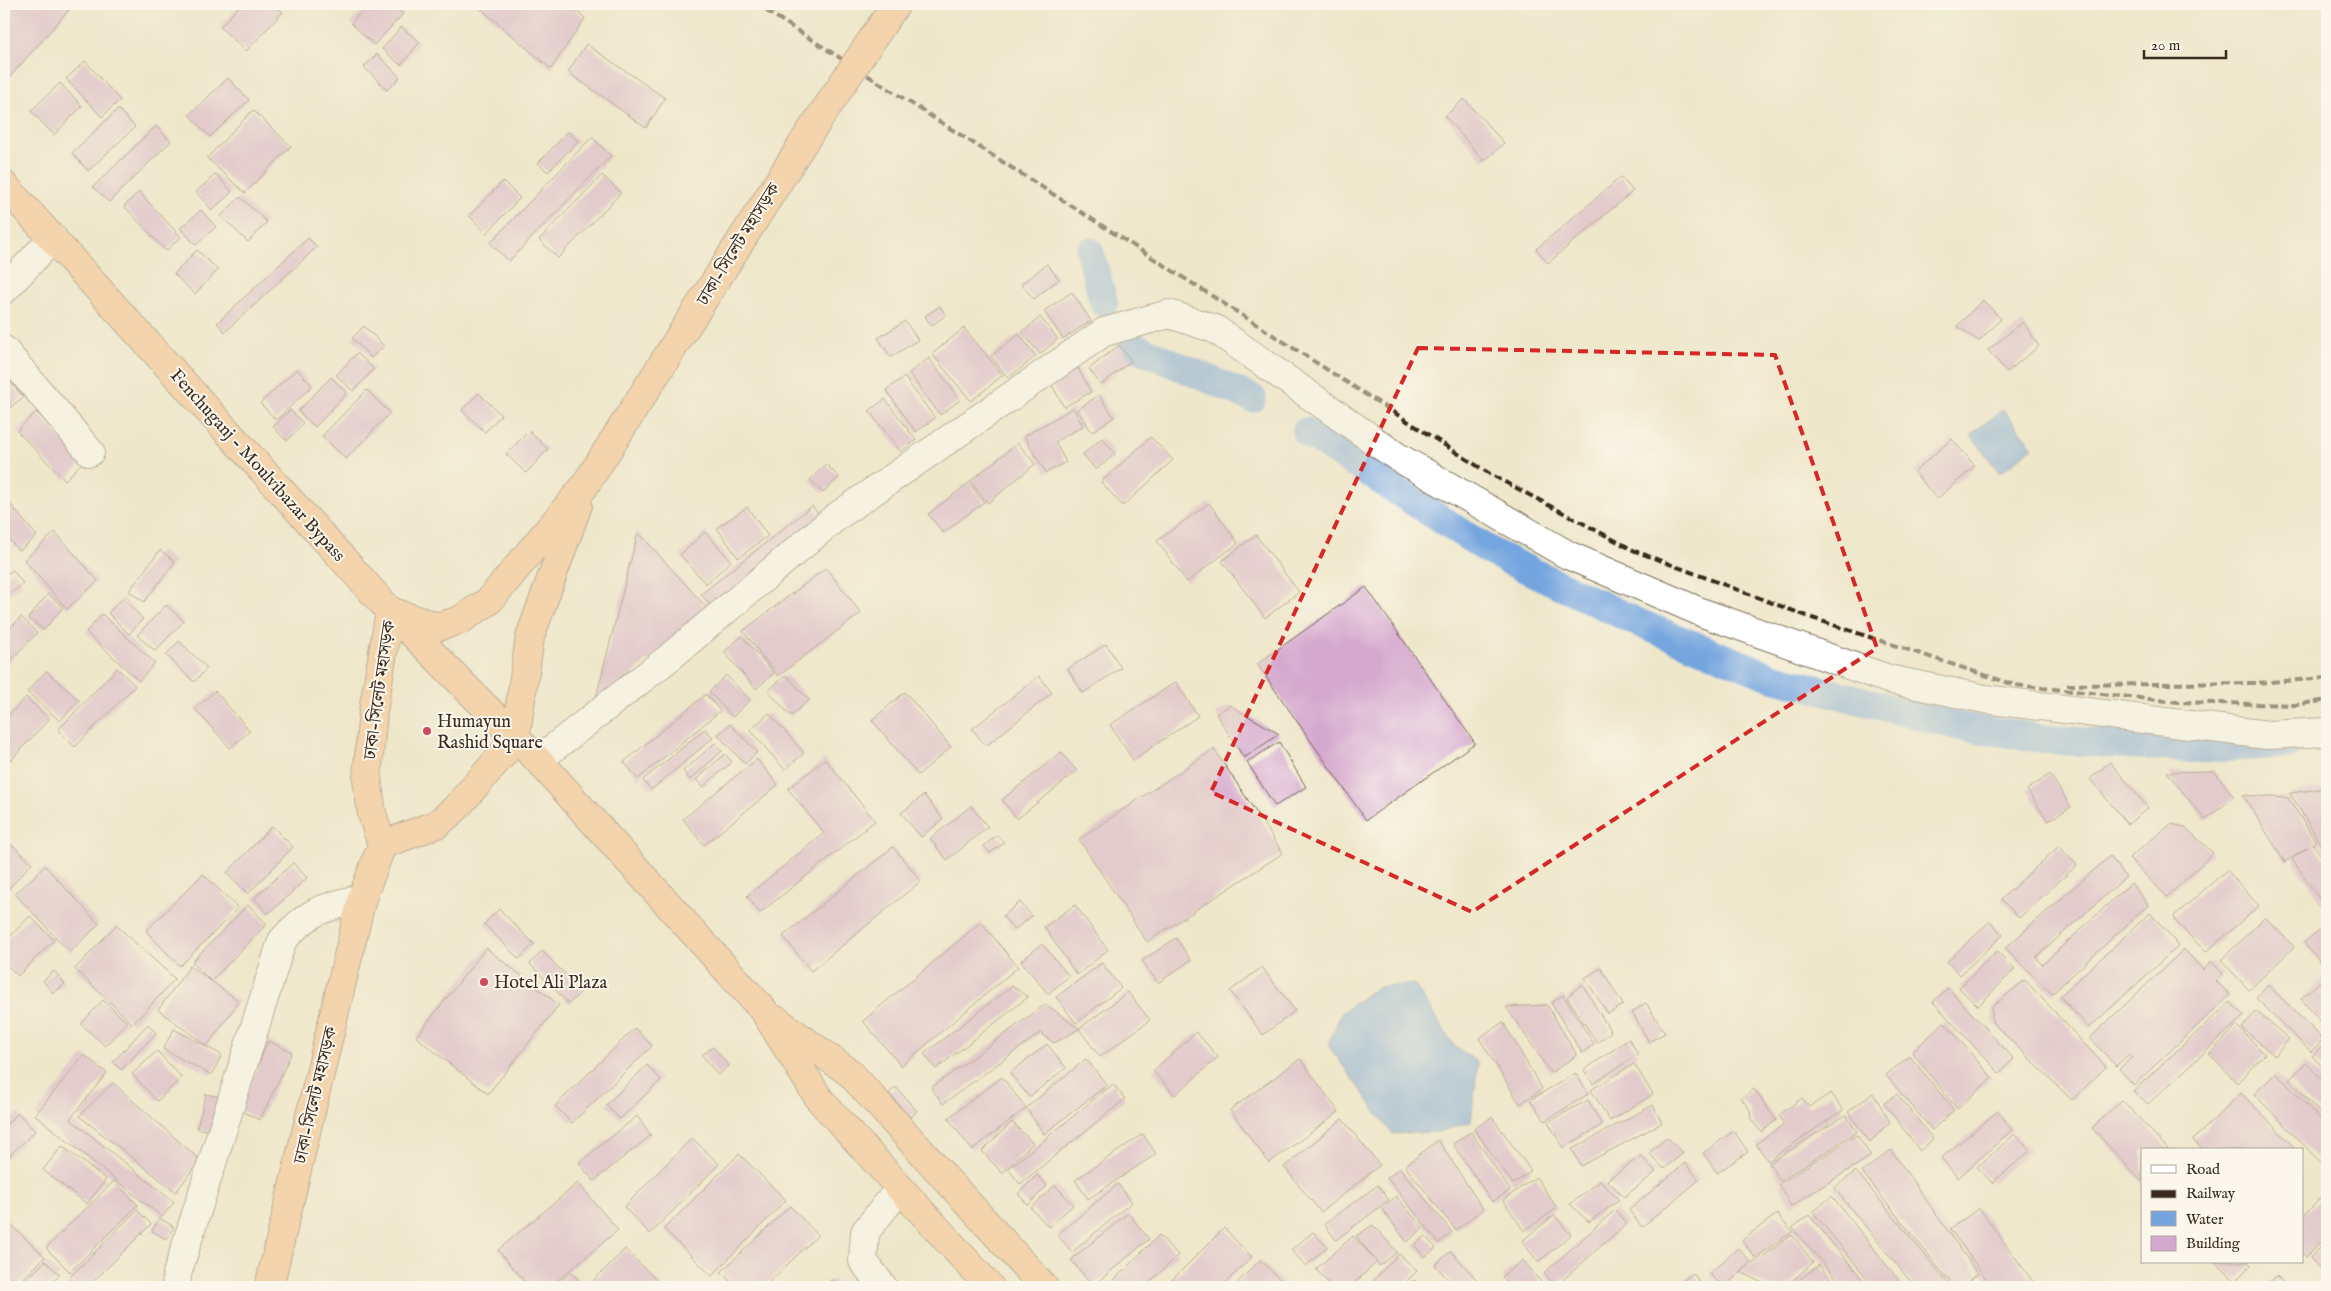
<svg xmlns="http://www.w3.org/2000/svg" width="2331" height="1291" viewBox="0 0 2331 1291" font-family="'IM FELL English','Noto Serif Bengali',serif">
<rect width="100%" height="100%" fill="#fbf7ec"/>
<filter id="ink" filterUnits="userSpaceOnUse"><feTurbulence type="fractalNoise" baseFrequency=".02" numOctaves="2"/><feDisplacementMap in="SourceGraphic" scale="10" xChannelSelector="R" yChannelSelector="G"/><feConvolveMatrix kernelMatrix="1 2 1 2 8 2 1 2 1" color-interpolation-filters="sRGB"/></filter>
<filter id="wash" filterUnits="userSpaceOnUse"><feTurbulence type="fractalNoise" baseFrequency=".0096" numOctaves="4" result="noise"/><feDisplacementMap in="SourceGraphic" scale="20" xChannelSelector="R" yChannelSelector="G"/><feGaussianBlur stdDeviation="1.12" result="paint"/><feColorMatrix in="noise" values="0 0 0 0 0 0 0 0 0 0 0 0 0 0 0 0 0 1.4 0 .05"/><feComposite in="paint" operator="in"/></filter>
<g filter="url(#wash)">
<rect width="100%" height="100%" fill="#efe7ca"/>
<g fill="#74a5df" stroke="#58687e">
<path d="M2003,409l30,38 -33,26 -30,-38z"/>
<path d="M1414,984l39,60 25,19 -7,59 -33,10 -46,2 -64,-89 13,-32 36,-26z"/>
</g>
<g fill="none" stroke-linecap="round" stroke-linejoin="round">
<g stroke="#74a5df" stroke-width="29">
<path d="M1090,252l14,51"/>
<path d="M1133,346l119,52"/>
<path d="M1306,432l187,121 148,71 131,53 186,49 95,14 148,9 87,-5"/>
</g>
</g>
<g id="blocks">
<g fill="#d5a8cf">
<path d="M4,4h70l-66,75 -4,-4z"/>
<path d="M241,4h33l9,8 -37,39 -26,-24z"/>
<path d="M369,4h23l11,10 -29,31 -23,-22z"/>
<path d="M481,4h86l18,14 -34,51 -72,-62z"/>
<path d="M401,27l19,15 -19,23 -19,-16z"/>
<path d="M586,44l79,54 -19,30 -78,-56z"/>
<path d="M377,54l23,23 -13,13 -23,-23z"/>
<path d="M85,61l35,39 -18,17 -36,-38z"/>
<path d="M228,78l21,22 -39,37 -21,-22z"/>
<path d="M60,83l22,23 -28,29 -23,-24z"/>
<path d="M1464,99l40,44 -20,18 -39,-45z"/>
<path d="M118,109l17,18 -47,44 -16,-18z"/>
<path d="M253,110l38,36 -46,47 -38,-35z"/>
<path d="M156,126l15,15 -62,61 -16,-15z"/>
<path d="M568,132l10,9 -30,31 -10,-9z"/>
<path d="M592,137l19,19 -102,105 -19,-18z"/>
<path d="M216,174l16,18 -20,18 -16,-18z"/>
<path d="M602,175l19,18 -63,65 -19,-18z"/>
<path d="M1621,177l12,14 -85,72 -12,-14z"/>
<path d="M503,181l17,17 -33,35 -18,-17z"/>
<path d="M139,192l42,45 -15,14 -42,-45z"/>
<path d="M240,197l27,25 -19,20 -27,-26z"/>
<path d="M201,210l15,17 -20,18 -16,-17z"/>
<path d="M308,238l9,9 -92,85 -8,-9z"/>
<path d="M197,250l21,20 -23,24 -21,-20z"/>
<path d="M1047,264l12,15 -25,20 -13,-15z"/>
<path d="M1072,292l19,29 -28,18 -19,-28z"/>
<path d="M1983,300l18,19 -22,22 -22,-15z"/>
<path d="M940,306l6,9 -15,11 -6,-10z"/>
<path d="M1040,317l18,22 -18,15 -18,-21z"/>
<path d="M905,321l13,19 -27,17 -13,-19z"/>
<path d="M2023,322l16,24 -32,26 -19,-22z"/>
<path d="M364,326l20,20 -13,12 -19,-20z"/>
<path d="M964,328l39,47 -32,26 -39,-47z"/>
<path d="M1019,334l17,22 -28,22 -17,-22z"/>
<path d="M1119,345l12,16 -30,24 -12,-16z"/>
<path d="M357,353l17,16 -21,22 -17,-16z"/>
<path d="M929,358l31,42 -20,15 -31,-42z"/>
<path d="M1078,368l13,24 -27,15 -13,-24z"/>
<path d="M297,369l15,17 -36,34 -16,-17z"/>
<path d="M4,374l19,23 -17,14 -2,-4z"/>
<path d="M331,377l16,16 -32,34 -17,-16z"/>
<path d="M904,377l31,41 -19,14 -30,-42z"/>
<path d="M367,390l23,23 -44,46 -24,-23z"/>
<path d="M479,393l22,22 -16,17 -23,-22z"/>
<path d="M1099,395l15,22 -22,15 -15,-22z"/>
<path d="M885,399l31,41 -15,12 -32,-41z"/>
<path d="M1073,408l10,18 -28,16 11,20 -20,11 -22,-37z"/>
<path d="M290,410l13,13 -16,18 -14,-14z"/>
<path d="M36,412l48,49 -19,19 -48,-49z"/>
<path d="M529,431l19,18 -22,24 -20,-19z"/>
<path d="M1151,437l22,23 -50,46 -22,-24z"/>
<path d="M1102,438l13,16 -19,16 -13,-16z"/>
<path d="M1952,439l23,27 -38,33 -23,-27z"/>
<path d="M1018,443l17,21 -47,39 -18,-22z"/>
<path d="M826,464l13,13 -16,16 -13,-13z"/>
<path d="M969,483l15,19 -41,31 -15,-19z"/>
<path d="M4,497l33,39 -18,15 -15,-18z"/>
<path d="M1209,503l29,40 -51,39 -30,-41z"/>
<path d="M812,506l11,13 -111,89 -11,-14z"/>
<path d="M747,507l21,29 -30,22 -21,-30z"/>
<path d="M55,532l43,49 -31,28 -43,-49z"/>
<path d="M638,532l69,76 -114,101z"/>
<path d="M705,532l26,29 -25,23 -26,-29z"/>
<path d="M1256,535l43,57 -34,26 -43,-57z"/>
<path d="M160,550l15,12 -31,40 -15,-11z"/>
<path d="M826,568l35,45 -83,63 -35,-45z"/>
<path d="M13,570l10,14 -19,14v-22z"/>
<path d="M1366,587l109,156 -109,77 -109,-156z"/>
<path d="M48,594l15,13 -19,23 -16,-12z"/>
<path d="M123,598l20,21 -14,15 -21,-21z"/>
<path d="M166,605l18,16 -29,30 -18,-16z"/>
<path d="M102,614l53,49 -16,18 -53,-49z"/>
<path d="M21,617l16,16 -33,34v-33z"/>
<path d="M742,636l32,37 -18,16 -32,-37z"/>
<path d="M179,641l28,27 -13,14 -28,-27z"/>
<path d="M1106,644l15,24 -38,25 -15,-24z"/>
<path d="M117,668l18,18 -60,61 -17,-17z"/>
<path d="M46,671l33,29 -19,21 -33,-29z"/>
<path d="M726,675l24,25 -17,17 -24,-25z"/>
<path d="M786,675l23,25 -18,16 -23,-25z"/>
<path d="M1039,676l13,17 -66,53 -14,-17z"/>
<path d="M1176,682l22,34 -65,44 -23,-35z"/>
<path d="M215,691l35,40 -20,17 -35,-39z"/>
<path d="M905,692l46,55 -33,28 -46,-55z"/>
<path d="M706,694l14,17 -82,68 -14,-17z"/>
<path d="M26,697l23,22 -38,41 -7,-6v-34z"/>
<path d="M1230,705l49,29 -35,24 -28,-44z"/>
<path d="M769,713l35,40 -19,17 -35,-40z"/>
<path d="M730,724l27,28 -12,12 -27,-29z"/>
<path d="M705,729l8,9 -62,52 -8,-10z"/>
<path d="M1279,742l27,45 -31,19 -28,-44z"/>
<path d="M715,743l7,8 -32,29 -7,-9z"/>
<path d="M1214,749l69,104 -136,89 -68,-103z"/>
<path d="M1061,752l16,19 -60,48 -15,-19z"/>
<path d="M725,754l7,8 -29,25 -7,-7z"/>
<path d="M757,759l21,26 -74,60 -21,-26z"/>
<path d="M825,759l50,62 -115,92 -13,-17 77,-63 -36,-44z"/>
<path d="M2110,762l38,46 -20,16 -38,-45z"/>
<path d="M2214,771l20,26 -29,23 -38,-48z"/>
<path d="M2050,774l21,33 -23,14 -21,-31z"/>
<path d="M2327,788v67l-37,-62z"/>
<path d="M924,795l19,24 -22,18 -20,-24z"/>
<path d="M2243,795l45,3 28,44 -3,2 14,20v41l-2,2 -33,-48 16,-12 -23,15z"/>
<path d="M971,806l17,21 -41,33 -17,-21z"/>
<path d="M2171,824l14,3 28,26 -46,44 -38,-39z"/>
<path d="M272,826l21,21 -45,47 -21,-21z"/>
<path d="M997,835l7,8 -14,10 -6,-7z"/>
<path d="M4,838l28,25 -28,31z"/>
<path d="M2059,846l18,19 -58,53 -18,-19z"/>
<path d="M893,847l28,34 -110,90 -28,-35z"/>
<path d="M2110,856l16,21 -90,80 6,8 89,-82 17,22 -96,89 -47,-46z"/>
<path d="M293,863l14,15 -39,36 -14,-16z"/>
<path d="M45,866l54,58 -29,28 -55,-58z"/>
<path d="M2227,870l32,36 -53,46 -30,-30 -2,-6z"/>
<path d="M203,874l35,34 -58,58 -34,-35z"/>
<path d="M1020,902l12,14 -18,14 -11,-14z"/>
<path d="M248,905l19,19 -56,57 -19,-19z"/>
<path d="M1075,905l33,45 -31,25 -33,-48z"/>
<path d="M499,909l35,35 -15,15 -35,-35z"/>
<path d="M2150,913l29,32 -90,83 -29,-32z"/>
<path d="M30,916l24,24 -36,36 -14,-14v-19z"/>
<path d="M2265,917l29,30 -45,43 -28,-30z"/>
<path d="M1990,921l13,14 -43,40 -13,-13z"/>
<path d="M981,922l37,45 -117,99 -38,-45z"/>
<path d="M2327,923v44l-1,1 -22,-25z"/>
<path d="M116,925l59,54 -42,45 -58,-55z"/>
<path d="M1176,938l15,22 -33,23 -16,-22z"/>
<path d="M1042,944l27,32 -21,18 -27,-33z"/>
<path d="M486,948l73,57 -71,89 -72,-57z"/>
<path d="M2184,949l19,21 8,-9 12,13 -7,7 14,14 -96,90 -15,-16 13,-12 -3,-3 -13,12 -26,-28z"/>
<path d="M542,951l40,40 -13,13 -39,-40z"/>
<path d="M1997,951l18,18 -37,37 -19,-18z"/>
<path d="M1102,963l19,25 -45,35 -20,-26z"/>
<path d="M190,966l49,35 -32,45 -49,-36z"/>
<path d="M1262,967l33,44 -32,24 -33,-44z"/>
<path d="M1601,968l22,37 -15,9 -23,-36z"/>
<path d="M54,971l11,13 -12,9 -10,-12z"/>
<path d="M2327,975v47l-3,3 -23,-26z"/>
<path d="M2025,980l81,87 -34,33 -80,-78v-15z"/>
<path d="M1582,984l29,48 -14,11 -30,-46z"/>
<path d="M2268,985l55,54 -12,13 -55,-54z"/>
<path d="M1012,986l16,11 -92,72 -12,-15z"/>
<path d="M1948,988l66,71 -15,14 -66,-71z"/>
<path d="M1128,992l22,28 -50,37 -21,-28 -25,14 -14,-10 -97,71 -12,-16 115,-84 33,25z"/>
<path d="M1563,995l31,49 -12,9 -31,-50z"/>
<path d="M103,1000l24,22 -22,24 -24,-22z"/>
<path d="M2230,1002l14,14 -96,88 -15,-13z"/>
<path d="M1646,1003l19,30 -16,9 -17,-30z"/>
<path d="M1547,1005l30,50 -26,18 -45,-66z"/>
<path d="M2256,1011l33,28 -14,17 -33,-28z"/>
<path d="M1503,1022l39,67 -22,15 -41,-66z"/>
<path d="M1944,1022l48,56 -35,31 -45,-57z"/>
<path d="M148,1024l8,9 -35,37 -8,-8z"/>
<path d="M2237,1026l28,28 -28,29 -28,-29z"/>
<path d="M635,1028l17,18 -80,77 -17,-17z"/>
<path d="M174,1029l48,26 -11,20 -48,-26z"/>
<path d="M1196,1032l22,25 -43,38 -22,-24z"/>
<path d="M1629,1039l9,15 -45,30 -9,-14z"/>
<path d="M268,1041l24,11 -32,68 -20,-10z"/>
<path d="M2325,1043l2,3v25l-15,-15z"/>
<path d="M1047,1044l19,24 -37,29 -19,-24z"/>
<path d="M713,1047l16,19 -11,9 -16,-20z"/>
<path d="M157,1051l25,27 -25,23 -25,-27z"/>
<path d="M84,1055l23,18 -37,46 104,83 -12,15 -127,-102z"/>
<path d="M1910,1056l44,54 -22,20 -46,-55z"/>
<path d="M1086,1059l21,26 -63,49 -18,-26z"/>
<path d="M1300,1059l39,53 -70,51 -39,-53z"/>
<path d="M2306,1063l21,22v35l-38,-40z"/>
<path d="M1634,1064l19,30 -43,27 -19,-31z"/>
<path d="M647,1065l14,15 -41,39 -14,-14z"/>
<path d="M1576,1073l12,21 -43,27 -15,-21z"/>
<path d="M2276,1073l51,53v43l-73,-75z"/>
<path d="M1002,1077l24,31 -54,42 -24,-32z"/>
<path d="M113,1083l87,77 -24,32 -97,-76z"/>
<path d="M1113,1084l12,15 -105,85 -12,-15z"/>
<path d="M896,1087l21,24 -7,7 -21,-25z"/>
<path d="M1754,1089l22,31 -15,12 -10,-13 -1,-9 -9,-12z"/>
<path d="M1831,1093l12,17 -75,51 -12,-17 28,-20 -5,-9 23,-17 7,9z"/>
<path d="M1873,1093l17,29 -20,20 -22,-30z"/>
<path d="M2241,1093l55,56 -1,1h-92l-10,-10z"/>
<path d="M206,1094l22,5 -9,34 -22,-5z"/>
<path d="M1897,1094l36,45 -13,12 -36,-48z"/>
<path d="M1588,1100l14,25 -39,23 -15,-26z"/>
<path d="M2122,1100l47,50h-27v32l-50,-54z"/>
<path d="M1653,1105l9,18 -81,43 -9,-17z"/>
<path d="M1998,1111l14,19 -54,48 -17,-20z"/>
<path d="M18,1113l17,18 -31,30v-34z"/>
<path d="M1846,1115l11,17 -77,49 -11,-18z"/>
<path d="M637,1116l14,19 -57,46 -15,-18z"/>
<path d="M1492,1117l39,54 -18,13 -39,-55z"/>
<path d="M1342,1119l38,46 -59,47 -37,-45z"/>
<path d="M1012,1122l21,21 -31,30 -20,-22z"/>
<path d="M1734,1131l14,21 -31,21 -14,-20z"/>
<path d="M1471,1132l39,58 -18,12 -39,-58z"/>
<path d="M1143,1134l13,20 -68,45 -13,-19z"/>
<path d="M2015,1134l15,17 -38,32 -15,-16z"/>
<path d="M1857,1135l14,21 -80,50 -12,-22z"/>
<path d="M1667,1137l16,16 -19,16 -15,-16z"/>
<path d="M692,1138l27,26 -69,70 -26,-27z"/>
<path d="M1438,1140l45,69 -27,21 -51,-64z"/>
<path d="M62,1146l44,33 -19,25 -44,-34z"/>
<path d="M1891,1150l87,124 -18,13h-6l-92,-115z"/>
<path d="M739,1154l47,46 -74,76 -48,-47z"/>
<path d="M1641,1156l15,16 -32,25 -17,-17z"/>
<path d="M1685,1163l14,17 -57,47 -13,-17z"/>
<path d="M1400,1168l52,64 -13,11 -52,-65z"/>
<path d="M1856,1171l95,116h-36l-81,-99z"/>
<path d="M1037,1175l10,11 -19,19 -10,-11z"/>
<path d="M1536,1177l21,31 -33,23 -21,-31z"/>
<path d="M114,1181l24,24 -68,67 -24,-24z"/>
<path d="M1600,1181l19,19 -30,22 -19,-18z"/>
<path d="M578,1183l40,47 -68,57h-21l-31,-37z"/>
<path d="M1118,1184l14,18 -60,50 -15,-17z"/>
<path d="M1055,1185l18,20 -24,22 -18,-19z"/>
<path d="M1378,1185l11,15 -53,40 -12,-16z"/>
<path d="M2325,1194l2,2v39l-21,22 -4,-4v-36z"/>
<path d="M1396,1196l27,32 -16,14 -25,-33z"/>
<path d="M1832,1196l72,91h-30l-61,-75z"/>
<path d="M790,1206l28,29 -54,52h-28l-15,-15z"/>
<path d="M1979,1208l58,79h-45l-42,-58z"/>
<path d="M137,1210l14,14 -63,63h-11l-8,-9z"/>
<path d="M1615,1210l12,13 -71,63 -12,-13z"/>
<path d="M1128,1213l21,26 -56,47 -22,-26z"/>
<path d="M1777,1214l15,18 -37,26 -13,-18z"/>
<path d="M1554,1215l17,20 -33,27 -16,-21z"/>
<path d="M1809,1215l60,72h-25l-52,-59z"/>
<path d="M4,1218l41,39 -30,30h-3l-8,-8z"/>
<path d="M159,1218l15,9 -8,12 -14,-8z"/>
<path d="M1373,1225l24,27 -17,14 -24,-30z"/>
<path d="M1224,1228l28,29 -31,30h-56z"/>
<path d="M1313,1232l14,15 -21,19 -15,-16z"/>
<path d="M1159,1235l19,20 -33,32h-38z"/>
<path d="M1792,1235l21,27 -27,25h-16l-29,-15z"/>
<path d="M1353,1236l24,26 -27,25h-18l-16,-18z"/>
<path d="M1425,1236l11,12 -11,9 -11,-12z"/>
<path d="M2327,1241v35l-17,-18z"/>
<path d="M1738,1248l13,14 -27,25 -15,-13z"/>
<path d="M625,1249l38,38h-76z"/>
<path d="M1451,1251l25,28 -9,8h-12l-20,-22z"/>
<path d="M1399,1254l18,17 -16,16h-34z"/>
<path d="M1260,1260l28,27h-55z"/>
<path d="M1523,1260l22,27h-35l-8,-11z"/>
<path d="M45,1261l15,14 -13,12h-28z"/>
<path d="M2215,1262h33l3,3 -16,16z"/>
<path d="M1819,1265l17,20 -47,2z"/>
<path d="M571,1272l15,15h-31z"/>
<path d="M1693,1273l10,14h-20l-3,-4z"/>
<path d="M2277,1276l10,11h-24z"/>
<path d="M832,1279l8,8h-16z"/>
<path d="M1414,1280l8,7h-15z"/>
</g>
</g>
</g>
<g filter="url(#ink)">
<use href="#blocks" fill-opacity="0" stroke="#7a6c5a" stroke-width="1"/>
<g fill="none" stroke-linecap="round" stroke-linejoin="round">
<g stroke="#7a6c5a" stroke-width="30">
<g id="minor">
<path d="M4,290l49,-52"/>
<path d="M4,350l86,102"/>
<path d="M538,760l132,-103 166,-140 268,-185 65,-18 46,15 181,127 172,99 135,58 185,66 97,20 282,36 60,-3"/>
<path d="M176,1287l1,-13 105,-333c28,-32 42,-33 80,-43"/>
<path d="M883,1287l-20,-26 2,-29 35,-44"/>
</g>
</g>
<g stroke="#7a6c5a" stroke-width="30">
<g id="highway">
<path d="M875,35l21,-31"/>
<path d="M4,185l386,426 148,149 226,251 56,89 170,187"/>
<path d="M382,845l55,-21 19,-16 59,-68 15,-103 48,-132"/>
<path d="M776,1020l74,53 194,214"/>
<path d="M269,1287l93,-389 20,-53 -10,-31 -5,-36 6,-67 17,-100 48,16 22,-7 29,-19 95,-114 221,-347"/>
</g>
</g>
<use href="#minor" stroke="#fff" stroke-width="28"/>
<use href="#highway" stroke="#fabc8b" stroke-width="28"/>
<g stroke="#3b2a1e" stroke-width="4" stroke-dasharray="8 4" stroke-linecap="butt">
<path d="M756,4l734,470 145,77 177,67 203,67 163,17 118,3 31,-5"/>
<path d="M2067,685l188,-2 72,-5"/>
</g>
<g stroke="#7a6c5a" stroke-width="30" stroke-linecap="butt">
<path id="highway-bridge" d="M805,140l70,-105"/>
</g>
<use href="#highway-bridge" stroke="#fabc8b" stroke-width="28"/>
</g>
</g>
<path d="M0 0H2331V1291H0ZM1418,348l357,7 102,293 -405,264 -261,-120z" fill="#efe7ca" fill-opacity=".55" fill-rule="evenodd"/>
<path fill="none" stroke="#d62828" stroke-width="4" stroke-dasharray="10 6" stroke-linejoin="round" d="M1418,348l357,7 102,293 -405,264 -261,-120z"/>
<g fill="#d1495b" stroke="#fbf7ec" stroke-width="2">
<circle cx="427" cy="731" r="5"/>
<circle cx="484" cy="982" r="5"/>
</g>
<g text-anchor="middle" stroke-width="4" stroke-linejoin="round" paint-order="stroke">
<g font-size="18" fill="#3b2a1e" stroke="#fbf7ec">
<text transform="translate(738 244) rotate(-58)" y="6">ঢাকা-সিলেট মহাসড়ক</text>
<text transform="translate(258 465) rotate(48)" y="6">Fenchuganj - Moulvibazar Bypass</text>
<text transform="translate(379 690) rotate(-82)" y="6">ঢাকা-সিলেট মহাসড়ক</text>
<text transform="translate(315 1095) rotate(-77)" y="6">ঢাকা-সিলেট মহাসড়ক</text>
</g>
<g font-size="18" fill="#3b2a1e" stroke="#fbf7ec" text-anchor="start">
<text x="437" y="727">Humayun<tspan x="437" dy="21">Rashid Square</tspan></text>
<text x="494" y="988">Hotel Ali Plaza</text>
</g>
</g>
<rect width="2331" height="1291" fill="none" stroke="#fbf7ec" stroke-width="20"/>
<rect x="2141" y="1148" width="162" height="115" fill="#fbf7ec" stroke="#aea59a"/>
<rect x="2151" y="1165" width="25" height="8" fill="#ffffff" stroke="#aea59a"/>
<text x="2186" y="1174" font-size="15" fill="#3b2a1e">Road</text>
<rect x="2151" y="1190" width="25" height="8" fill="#3b2a1e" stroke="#aea59a"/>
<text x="2186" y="1198" font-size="15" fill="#3b2a1e">Railway</text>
<rect x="2151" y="1211" width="25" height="15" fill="#74a5df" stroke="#aea59a"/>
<text x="2186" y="1224" font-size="15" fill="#3b2a1e">Water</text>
<rect x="2151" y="1236" width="25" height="15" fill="#d5a8cf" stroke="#aea59a"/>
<text x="2186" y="1248" font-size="15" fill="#3b2a1e">Building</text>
<path d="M2144 50v8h82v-8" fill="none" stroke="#3b2a1e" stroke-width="2.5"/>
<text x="2151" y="50" font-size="15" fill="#3b2a1e" stroke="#fbf7ec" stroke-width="4" paint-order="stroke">20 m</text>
</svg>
